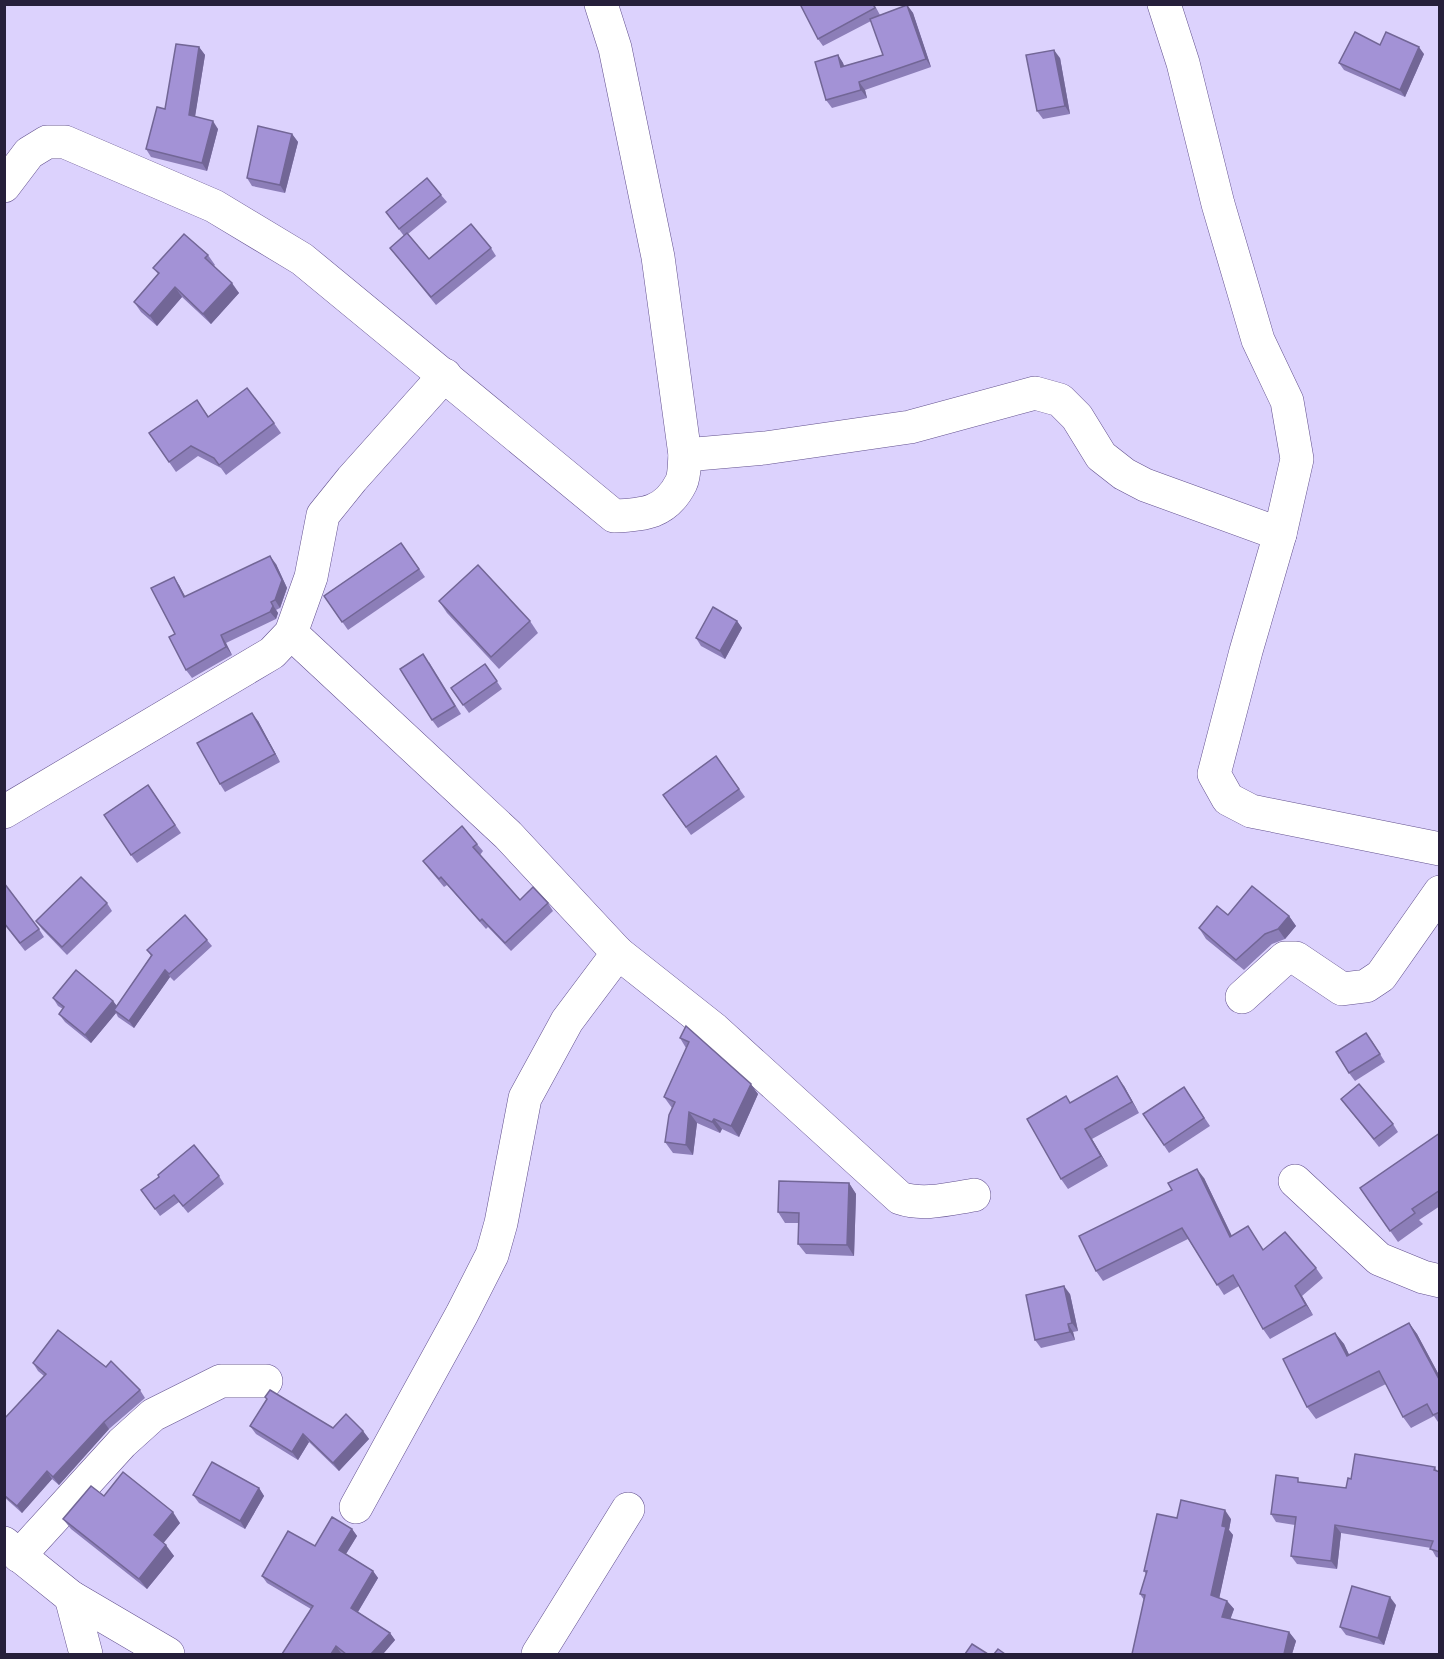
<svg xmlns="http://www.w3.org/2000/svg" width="1444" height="1659" viewBox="0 0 1444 1659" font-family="'Fira Sans',sans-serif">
<rect width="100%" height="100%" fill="#dcd2fd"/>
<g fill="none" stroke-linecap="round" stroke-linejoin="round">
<g stroke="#62508e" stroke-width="34">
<g id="minor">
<path d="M1164,4l19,59 35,141 40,136 29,61 10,58 -17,75 -34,117 -32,123 14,25 23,12 189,38"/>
<path d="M4,186l25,-33 18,-11h18l149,64 88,53 312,257c30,-1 52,-3 67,-33 4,-8 3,-20 4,-28l-27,-198 -43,-209 -14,-44"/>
<path d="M685,455l80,-7 145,-21 125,-34 25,7 17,17 24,39 23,18 21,11 135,49"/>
<path d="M291,633l217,202 110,118 96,76 186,169c23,8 49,1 74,-3"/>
<path d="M4,812l268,-159 19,-20 20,-56 12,-62 29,-36 93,-104"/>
<path d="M1242,997l43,-39h11l46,31 24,-3 15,-10 59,-84"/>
<path d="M1295,1181l84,78 44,18 17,4"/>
<path d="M356,1507l106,-193 30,-59 9,-32 24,-125 42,-77 51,-68"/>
<path d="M4,1543l67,54 97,57"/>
<path d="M19,1556l103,-113 31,-28 68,-34h45"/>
<path d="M71,1597l15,57"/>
<path d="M538,1654l90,-145"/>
</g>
</g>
<use href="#minor" stroke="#fff" stroke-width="33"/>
</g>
<g fill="#8c7eb8">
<path d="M874,4l6,11 27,-10 6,8 18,54 -66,23 2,8 -35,10 -6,-8 12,-45 5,8 1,3 39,-11 -12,-34 -48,25 -5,-7z"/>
<path d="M1380,45l44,9 -19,43 -61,-27 -5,-7z"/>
<path d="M199,47l6,8 -10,61 23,13 -11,42 -56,-14 -5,-8 19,-40z"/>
<path d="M1060,58l10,56 -27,5 -6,-8z"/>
<path d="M292,134l6,8 -13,51 -33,-7 -5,-8z"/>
<path d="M441,195l6,7 -39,32 21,25 62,-11 5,8 -60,49 -46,-57 14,-12 -18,-24z"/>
<path d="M208,255l7,10 -1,1 25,27 -28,31 -29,-27 -25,29 -16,-14 -7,-10 24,-28 -5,-6z"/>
<path d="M204,410l5,7 65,6 7,10 -55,42 -5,-7 -23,-12 -22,16 -27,-39z"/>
<path d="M401,543l24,34 -77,53 -24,-34z"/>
<path d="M276,564l11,24 -7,20 -4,2 2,3 -2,6 -50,24 6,12 -40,23 -6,-8 -11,-36 4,-49 6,12z"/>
<path d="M439,601l91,20 8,12 -39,36 -52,-56z"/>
<path d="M737,621l5,7 -17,31 -24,-13 -5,-8z"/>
<path d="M429,662l32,52 -23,14 -6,-8z"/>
<path d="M485,664l17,25 -33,24 -18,-25z"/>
<path d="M258,721l22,41 -55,30 -5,-8z"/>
<path d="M716,756l29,41 -54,38 -28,-40z"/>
<path d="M148,785l33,48 -44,30 -6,-8z"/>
<path d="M477,844l6,7 -3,4 40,45 28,3 5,8 -42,40 -23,-24 -2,2 -39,-44 -3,2 -15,-18 -6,-8z"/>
<path d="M107,903l5,8 -45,44 -25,-26 -6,-8z"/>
<path d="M1228,915l61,1 7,10 -11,13 -13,5 -28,26 -38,-31 -7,-11z"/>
<path d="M4,924l35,5 5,8 -19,14z"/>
<path d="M207,940l5,6 -38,35 -4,-4 -36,51 -16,-11 -2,-4 -25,30 -26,-21 -6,-8 4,-5 -5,-3 -5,-8 60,3 4,5 34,-50 -4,-6z"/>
<path d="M686,1026l72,68 -19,43 -17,-8 -2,4 -23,-10 -4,32 -20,-2 -8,-11 7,-34 -8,-11 22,-49 -6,-10z"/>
<path d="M1372,1041l13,21 -30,19 -6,-8z"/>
<path d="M1124,1086l15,27 -47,26 16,27 -40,23 -7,-10 10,-76z"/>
<path d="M1184,1087l26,39 -41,27 -26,-39z"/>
<path d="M1341,1099l52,25 5,8 -19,15z"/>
<path d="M1440,1133v73l-21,14 4,4 -25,18 -38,-54z"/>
<path d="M219,1176l5,8 -36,29 -9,-11 -19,14 -19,-26z"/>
<path d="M1204,1178l28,58 16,-10 15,24 53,18 7,10 -21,18 11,19 -43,24 -7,-10 -24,-43 -15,9 -36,-56 -85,42 -7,-10z"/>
<path d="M849,1183l7,11 -2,62 -48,-2 -8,-10 1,-21h-14l-7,-11z"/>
<path d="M1070,1294l8,37 -5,1 2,8 -34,8 -6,-8z"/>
<path d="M1409,1323l8,11 23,43v48l-6,-9 -23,12 -8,-11 -17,-33 -70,35 -9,-12 28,-74 9,11 5,11z"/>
<path d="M33,1363l73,4 34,23 5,8 -36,31 -50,56 -7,-6 -30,34 -18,-16v-78l40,-43 -6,-5z"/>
<path d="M265,1397l68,31 30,3 6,8 -30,32 -30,-29 -11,18 -42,-26 -6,-8 17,-27z"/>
<path d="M1435,1467l2,4 3,1v86l-4,-1 -5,-9 -90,-15 -4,36 -40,-5 -6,-8 4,-31 -19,-3 -5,-8 30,-31 45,5 5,-9z"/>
<path d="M259,1488l5,8 -19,33 -46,-26 -6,-8z"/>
<path d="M104,1496l76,27 -17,20 11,13 -27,33 -76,-60 -8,-10z"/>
<path d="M1177,1518l54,1 -2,11 4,5 -14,63 8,3 7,8 -4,10 59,13 7,9 -4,13h-160l12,-54 -4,-6 6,-20 -2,-3z"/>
<path d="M352,1529l5,7 -11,18 27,17 5,7 -20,34 32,21 5,7 -12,14h-40l-2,-1 -1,1h-58l29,-45 -44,-26 -5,-7 53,-30z"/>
<path d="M1396,1605l-12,40 -38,-10 -6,-8z"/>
</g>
<g fill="#726696">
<path d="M907,5l6,8 18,54 -5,-8z"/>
<path d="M199,47l6,8 -11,68 -5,-8z"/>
<path d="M1419,47l5,7 -19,43 -5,-7z"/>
<path d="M1054,50l6,8 10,56 -5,-8z"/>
<path d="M838,55l5,8 4,12 -6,-8z"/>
<path d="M859,82l6,8 2,8 -6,-8z"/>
<path d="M213,121l5,8 -11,42 -5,-8z"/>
<path d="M292,134l6,8 -13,51 -5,-8z"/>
<path d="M232,283l7,10 -28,31 -8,-10z"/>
<path d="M175,287l7,10 -25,29 -7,-10z"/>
<path d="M270,556l6,8 11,24 -7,20 -5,-8z"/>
<path d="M174,577l5,8 11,20 -6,-8z"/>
<path d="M271,602l7,11 -2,6 -6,-7z"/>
<path d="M737,621l5,7 -17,31 -5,-8z"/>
<path d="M221,635l5,8 6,12 -6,-8z"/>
<path d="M252,713l6,8 22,41 -5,-8z"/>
<path d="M1289,916l7,10 -11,13 -7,-10z"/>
<path d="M165,970l5,7 -36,51 -5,-7z"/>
<path d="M113,1001l6,8 -5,1 2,3 -25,30 -6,-8z"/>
<path d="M1117,1076l7,10 15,27 -7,-11z"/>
<path d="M751,1084l7,10 -19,43 -8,-11z"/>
<path d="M689,1112l8,11 -4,32 -7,-10z"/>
<path d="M714,1119l8,10 -2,4 -8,-11z"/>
<path d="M1085,1129l7,10 16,27 -7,-10z"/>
<path d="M1197,1169l7,9 33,69 -7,-10z"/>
<path d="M849,1183l7,11 -2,62 -7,-11z"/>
<path d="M1064,1286l6,8 8,37 -6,-8z"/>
<path d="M1295,1286l7,10 11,19 -7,-10z"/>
<path d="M1409,1323l8,11 23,43v4z"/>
<path d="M1068,1324l5,8 2,8 -5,-8z"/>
<path d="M1335,1333l9,11 11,23 -8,-11z"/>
<path d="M104,1422l5,7 -50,56 -6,-8z"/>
<path d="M363,1431l6,8 -30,32 -6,-8z"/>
<path d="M303,1434l6,8 -11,18 -6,-8z"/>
<path d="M47,1471l5,8 -30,34 -5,-7z"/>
<path d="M259,1488l5,8 -19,33 -5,-8z"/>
<path d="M1225,1510l6,9 -2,11 4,5 -15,69 -7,-9 11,-69z"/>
<path d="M173,1512l7,11 -19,23 -7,-11z"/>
<path d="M1335,1525l6,8 -4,36 -6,-8z"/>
<path d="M352,1529l5,7 -13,21 -5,-7z"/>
<path d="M166,1545l8,11 -27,33 -8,-10z"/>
<path d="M373,1571l5,7 -22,37 -5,-7z"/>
<path d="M1390,1597l6,8 -12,40 -6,-7z"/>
<path d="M1227,1601l7,8 -6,17 -6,-9z"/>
<path d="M1289,1632l7,9 -4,13h-8z"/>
<path d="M390,1633l5,7 -12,14h-12z"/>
<path d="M336,1646l5,7 -1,1h-9z"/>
</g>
<g fill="#a392d6" stroke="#726696" stroke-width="1.5">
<path d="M800,4h73l2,4 -57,31z"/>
<path d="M907,5l19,54 -67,23 2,8 -35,10 -11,-38 23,-7 3,12 42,-12 -13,-36z"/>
<path d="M1355,32l25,13 6,-13 33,15 -19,43 -61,-27z"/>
<path d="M176,44l23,3 -10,68 24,6 -11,42 -56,-14 11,-42 8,2z"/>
<path d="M1054,50l11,56 -28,5 -11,-56z"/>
<path d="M258,126l34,8 -12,51 -33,-7z"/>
<path d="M427,178l14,17 -42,34 -13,-17z"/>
<path d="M471,224l20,24 -60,49 -41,-49 17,-15 22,26z"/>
<path d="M184,234l24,21 -3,3 27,25 -29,31 -28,-27 -25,29 -16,-14 25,-29 -6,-5z"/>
<path d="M247,388l27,35 -55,42 -5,-7 -23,-12 -22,16 -20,-29 48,-33 11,17z"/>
<path d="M401,543l18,26 -77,53 -18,-26z"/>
<path d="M270,556l12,24 -7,20 -4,2 2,4 -3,6 -49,23 5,12 -40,23 -17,-33 6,-3 -24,-46 23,-11 10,20z"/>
<path d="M478,565l52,56 -39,36 -52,-56z"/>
<path d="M713,607l24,14 -17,30 -24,-13z"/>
<path d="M423,654l32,52 -23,14 -32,-51z"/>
<path d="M485,664l12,17 -34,24 -12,-17z"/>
<path d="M252,713l23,41 -55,30 -23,-41z"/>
<path d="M716,756l23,33 -53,38 -23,-32z"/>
<path d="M148,785l27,40 -44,30 -27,-40z"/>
<path d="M462,826l15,18 -4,3 47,53 13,-13 15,16 -43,40 -23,-24 -2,2 -39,-44 -2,2 -16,-18z"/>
<path d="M81,877l26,26 -45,44 -26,-26z"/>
<path d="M4,883l35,46 -19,14 -16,-20z"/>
<path d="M1252,886l37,30 -11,13 -13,5 -29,26 -37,-32 18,-22 11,9z"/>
<path d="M185,915l22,25 -38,34 -4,-4 -36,51 -15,-11 38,-55 -5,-5z"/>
<path d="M76,970l37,31 -28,34 -26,-21 5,-7 -11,-9z"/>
<path d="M686,1026l65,58 -20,42 -17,-7 -2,3 -23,-10 -3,33 -21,-3 4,-27 6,-13 -11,-5 25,-55 -9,-4z"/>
<path d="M1366,1033l14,21 -31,19 -13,-21z"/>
<path d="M1117,1076l15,26 -47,27 16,27 -40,23 -34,-60 39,-23 4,7z"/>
<path d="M1359,1084l34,40 -19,15 -33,-40z"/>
<path d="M1184,1087l20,31 -40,27 -21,-31z"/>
<path d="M1440,1133v57l-28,19 3,4 -25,18 -30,-43z"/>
<path d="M194,1145l25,31 -36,30 -9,-11 -19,14 -14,-19 18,-13 -1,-2z"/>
<path d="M1197,1169l33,68 18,-11 15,24 22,-18 31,36 -21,18 11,19 -43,24 -30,-54 -16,10 -35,-57 -86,43 -17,-35 93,-46 -4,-7z"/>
<path d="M779,1181l70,2 -2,62 -49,-1 1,-31 -21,-1z"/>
<path d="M1064,1286l8,37 -4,1 2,8 -35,8 -9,-45z"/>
<path d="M1409,1323l31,58v31l-7,3 -6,-11 -24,13 -24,-46 -72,36 -24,-48 52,-26 12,23z"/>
<path d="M58,1330l48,37 5,-6 29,29 -36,32 -51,55 -6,-6 -30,35 -13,-11v-76l42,-45 -13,-11z"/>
<path d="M270,1390l63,38 13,-14 17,17 -30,32 -30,-29 -11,18 -42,-26 17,-27 -2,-2z"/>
<path d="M1355,1454l80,13 -1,3 6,2v80l-10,-3 3,-8 -98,-16 -4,36 -40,-5 5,-39 -25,-3 5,-39 22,3v4l48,6 2,-10 3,1z"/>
<path d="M212,1462l47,26 -19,33 -47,-26z"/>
<path d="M123,1472l50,40 -19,23 12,10 -27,34 -76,-60 28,-33 13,10z"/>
<path d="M1181,1500l44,10 -3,16 4,1 -15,68 16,6 -5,16 67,15 -5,22h-152l13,-59 -5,-1 7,-23h-3l13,-57 20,4z"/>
<path d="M332,1517l20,12 -13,21 34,21 -22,37 39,25 -19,21h-25l-10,-8 -5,8h-49l31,-48 -51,-30 26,-45 27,15z"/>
<path d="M1352,1586l38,11 -12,41 -38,-11z"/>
<path d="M972,1644l16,10h-23z"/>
<path d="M998,1649l7,5h-11z"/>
</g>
<rect width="1444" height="1659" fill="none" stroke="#261f3a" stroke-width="12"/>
</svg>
